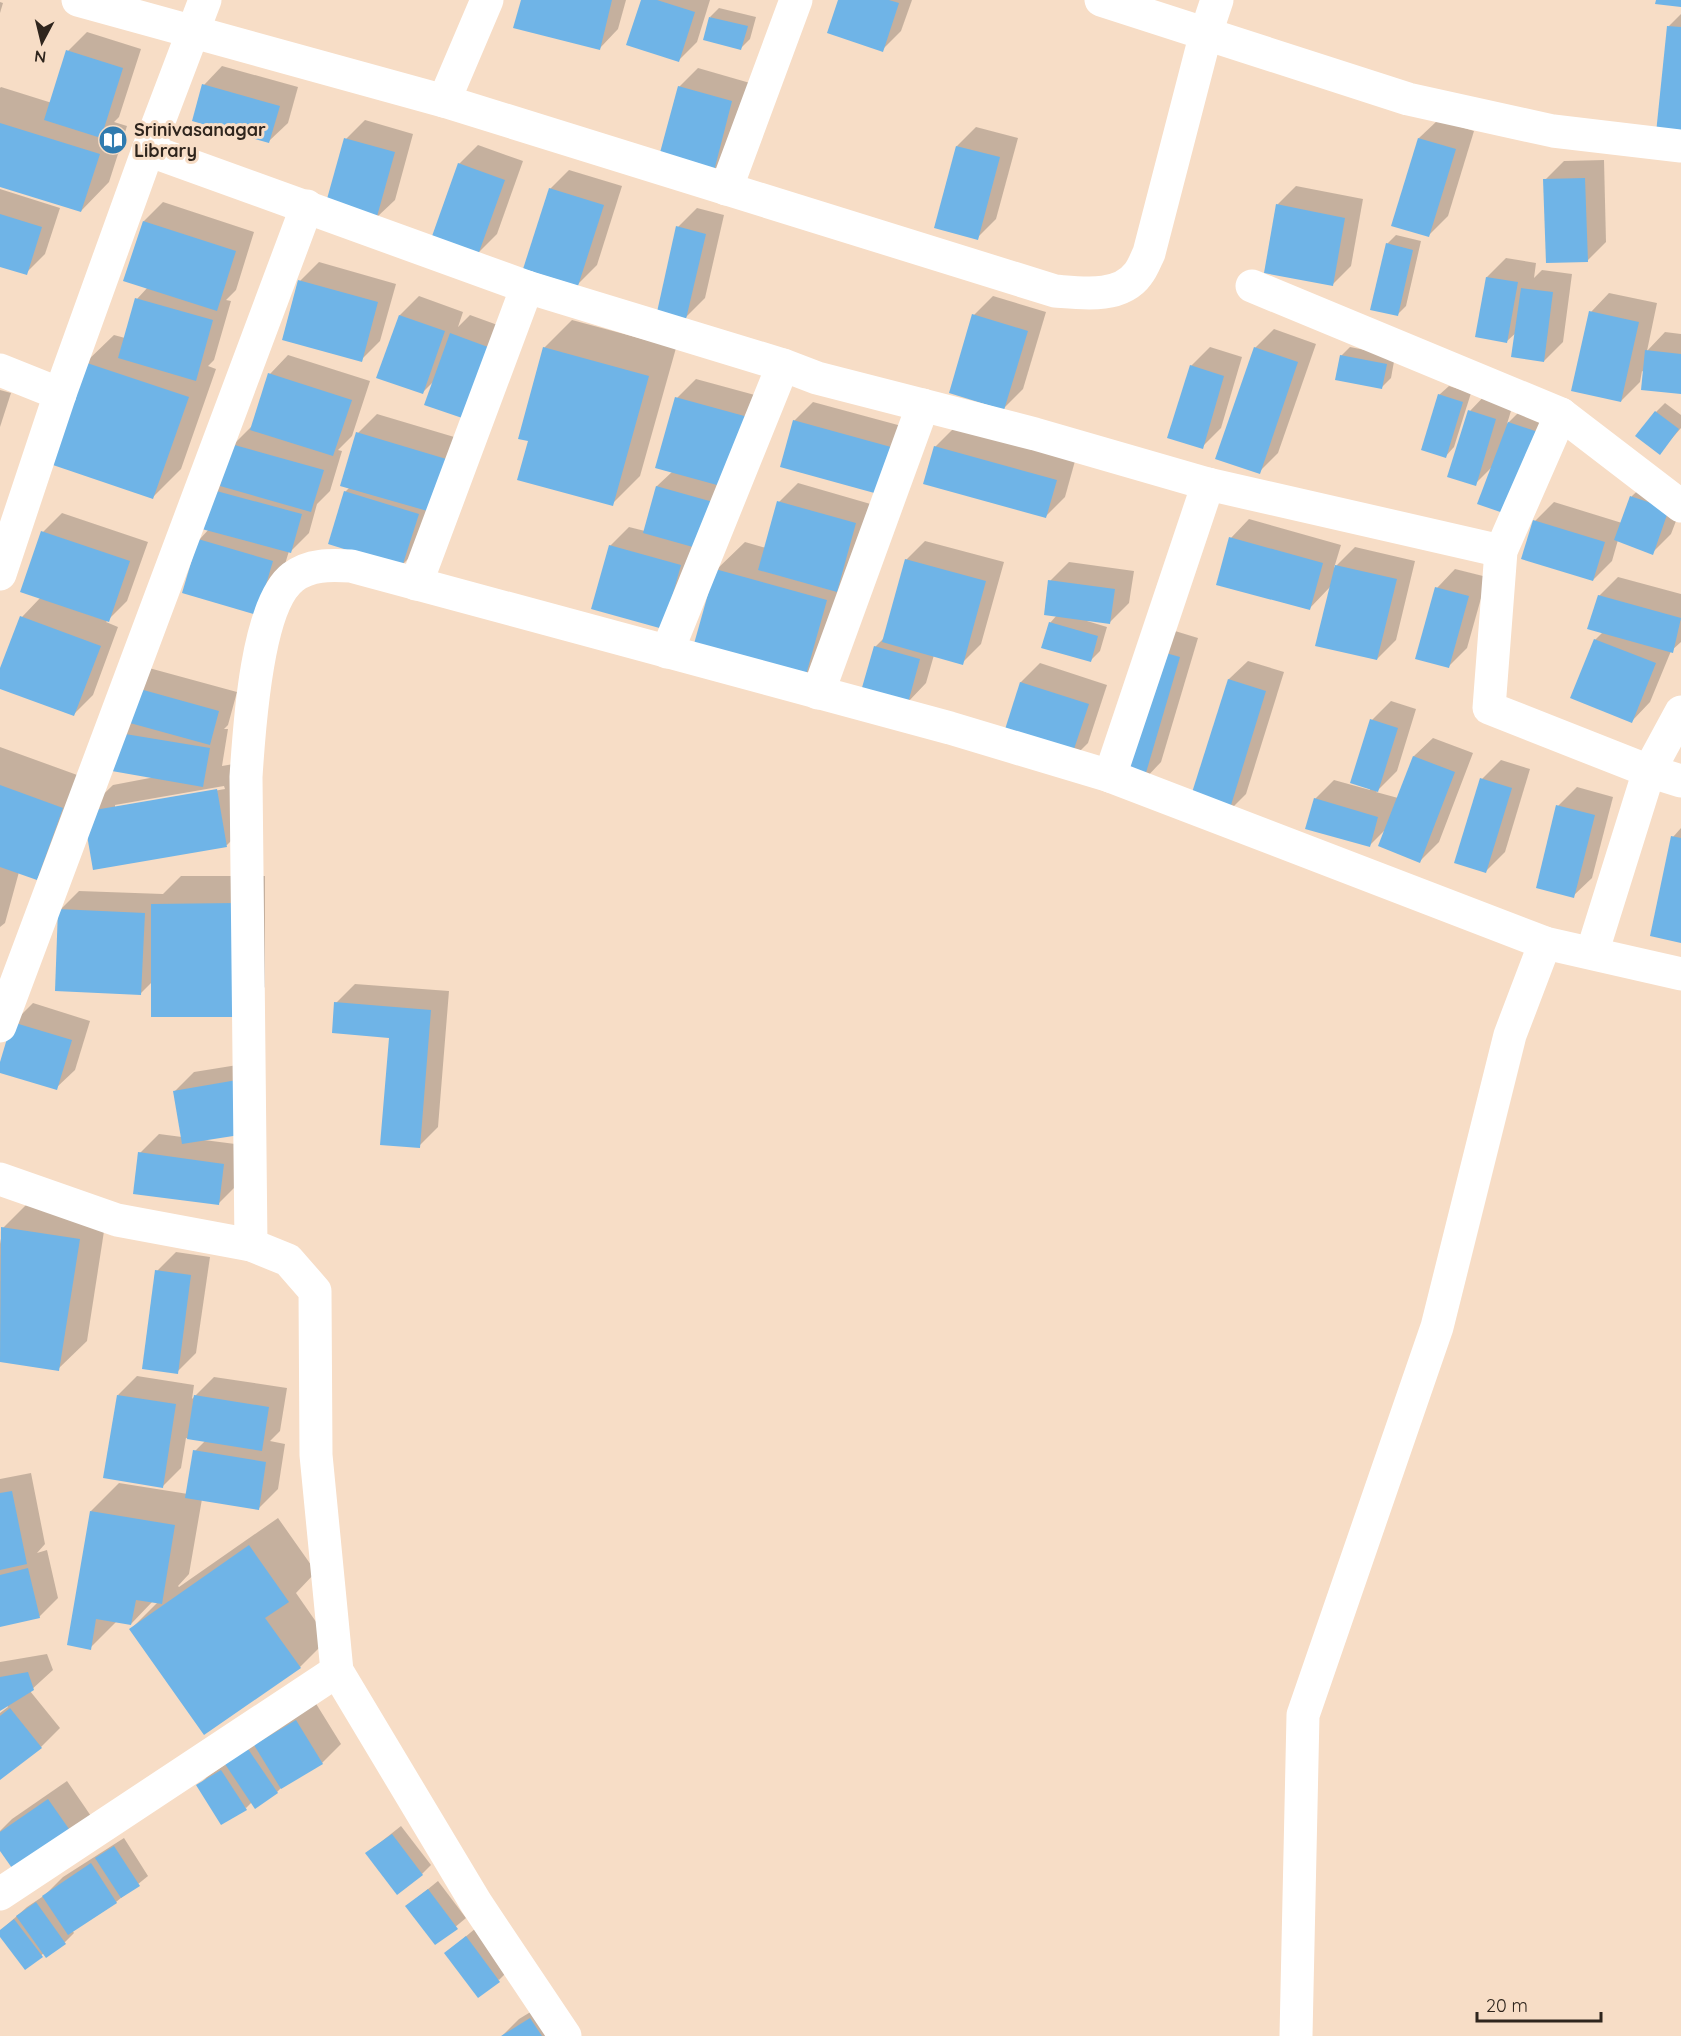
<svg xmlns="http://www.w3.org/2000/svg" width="1681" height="2036" viewBox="0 0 1681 2036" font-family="Quicksand,sans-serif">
<rect width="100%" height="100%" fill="#f7ddc6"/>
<g fill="#0003" fill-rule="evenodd">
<path d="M522,0h104l-8,29 -18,19z"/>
<path d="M642,0h68l-13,42 -19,19z"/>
<path d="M840,0h72l-11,31 -19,19z"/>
<path d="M0,2l3,1 -3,10z"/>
<path d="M719,8l37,9 -6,22 -9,9 -31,-31z"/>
<path d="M1681,14v120l-13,-107z"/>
<path d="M87,32l54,17 -22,68 -5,5 13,4 -18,56 -28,29 -81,-25v-98l1,-1 51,16 16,-52z"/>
<path d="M222,66l76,21 -10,36 -19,18 -65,-56z"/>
<path d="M698,68l52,15 -19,71 -19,19 -33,-86z"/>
<path d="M365,120l48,14 -18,66 -19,18 -30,-79z"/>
<path d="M1438,120l36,11 -26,85 -19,19 -10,-97z"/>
<path d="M976,127l42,11 -22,81 -19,19 -20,-92z"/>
<path d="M478,145l45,16 -26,73 -19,19 -19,-89z"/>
<path d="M1604,160l2,82 -19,19 -42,-81 19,-19z"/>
<path d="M569,170l53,16 -25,79 -19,19 -28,-95z"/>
<path d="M1296,186l67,13 -12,67 -19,19 -55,-80z"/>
<path d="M0,189l60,19 -15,46 -19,19 -26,-8z"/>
<path d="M163,202l91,30 -18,58 -10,10 5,1 -17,59 -6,6 8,3 -35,100 -28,28 -68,-134 29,-28 11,3 12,-39 11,-12 -4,-66z"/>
<path d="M697,208l27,7 -19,83 -19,19 -8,-90z"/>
<path d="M1396,235l25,6 -15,65 -9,9 -10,-71z"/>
<path d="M1506,258l30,5 -2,15 8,-8 30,4 -9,68 -19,19 -27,-29 -10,9 -20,-64z"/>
<path d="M319,262l77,22 -16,57 -19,19 -61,-79z"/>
<path d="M1609,293l48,10 -10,48 18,-19 16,2v58l-39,-21 -2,11 -19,19 -30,-89z"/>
<path d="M419,296l44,16 -5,15 12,-12 44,16 -79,49 -12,12 -45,-15 22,-62z"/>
<path d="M993,296l53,16 -23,77 -19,19 -30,-93z"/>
<path d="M572,320l104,28 -36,128 -28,28 -82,-64 14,-92z"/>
<path d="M1274,329l42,15 -38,109 -19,19 -4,-124z"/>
<path d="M1210,347l32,10 -21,71 -19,19 -11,-81z"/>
<path d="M1350,347l45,9 -4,22 -9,9 -41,-31z"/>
<path d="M288,355l82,26 -18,55 -14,14 4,1 -12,40 -13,13 -8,29 -19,19 -1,-1 -13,43 -77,-54 10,-11 -9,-2 33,-82 19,-19 18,-52z"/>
<path d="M696,379l70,19 -85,211 -71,-63 19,-19 16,4 12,-45 16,-15 4,-73z"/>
<path d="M1449,386l22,7 -17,54 -9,10 -6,-62z"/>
<path d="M0,390l11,3 -11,34z"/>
<path d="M1488,392l26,9 -7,23 21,-21 31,11 -66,52 -18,18 -5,-73z"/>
<path d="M813,402l96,26 -31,64 -84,-71z"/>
<path d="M1665,403l16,12v13l-22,25 -3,-41z"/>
<path d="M377,414l94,28 -50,104 -19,19 -57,-73 5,-5 8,-54z"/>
<path d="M954,428l121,33 -10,36 -19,19 -111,-69z"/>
<path d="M1651,478l30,30 -10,26 -19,19 -34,-13 -6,21 -19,19 -58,-59 19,-19 68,21 10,-27z"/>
<path d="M798,483l76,22 -42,147 -29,28 -87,-110 29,-28 21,6 13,-46z"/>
<path d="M62,513l86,29 -21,59 -21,21 12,5 -25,68 -19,19 -74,-27v-15l22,-55 19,-20 2,-65z"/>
<path d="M1249,519l92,26 -7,23 21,-21 60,14 -19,79 -19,19 -46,-73 -22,23 -78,-71z"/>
<path d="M925,541l79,21 -23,82 -19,19 -28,-8 -8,28 -18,19 -33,-55 10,-10 21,-77z"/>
<path d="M1069,562l65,9 -5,32 -19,19 -22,-2 -1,1 20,6 -7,24 -9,9 -41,-37 7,-8 -7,-34z"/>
<path d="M1455,569l32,8 -20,71 -19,19 -11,-79z"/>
<path d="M1618,577l63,17v48l-10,9 -21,51 -18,19 -37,-81 8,-8 -4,-36z"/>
<path d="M1175,631l23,7 -37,124 -18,19 -24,-7z"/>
<path d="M1248,661l36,11 -38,122 -19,19 2,-134z"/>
<path d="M1040,663l67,22 -19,58 -19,19 -66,-21 18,-59z"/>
<path d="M149,668l88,24 -9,33 -4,4h4l-6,37 23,-4 10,55 -28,28 -143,-32 29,-28 42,-8 -41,-44zM224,786l1,3 -110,19v-3z"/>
<path d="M1391,701l25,8 -19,62 -21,21 22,6 16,-42 19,-18 40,15 -34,89 -19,19 -34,-32 -17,17 -54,-47 19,-19 36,10 2,-70z"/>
<path d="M0,747l91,33 -26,70 -28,28 -18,-6 -14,51 -5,4z"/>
<path d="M1501,760l29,9 -25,83 -19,19 -4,-92z"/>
<path d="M1577,787l36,10 -21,81 -19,18 -15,-90z"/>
<path d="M1681,828v113l-8,-104z"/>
<path d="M181,876h84v111l-28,28 -84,-34 -12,12 -81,-83 19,-19 84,3z"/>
<path d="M355,984l94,7 -11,136 -19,19 -29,-109 -54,-34z"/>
<path d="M33,1003l57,18 -15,49 -19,18 -56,-17 14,-49z"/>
<path d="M256,1062l-52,78 39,5 -6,40 -19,19 -78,-51 19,-19 23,3 -7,-46 19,-19z"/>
<path d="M31,1200l76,12 -20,129 -29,28 -58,-9v-116l3,-16z"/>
<path d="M176,1252l34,5 -14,96 -19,19 -20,-101z"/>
<path d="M137,1376l57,9 -2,14 22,-22 73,11 -7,43 -10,10 15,3 -7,45 -19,19 -57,-9 -13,75 -11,12 1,1 99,-69 38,54 -20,21 32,46 -28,28 -95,66 -74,-104 27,-27 -5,-1 -22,23 -14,-3 -27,27 1,-137 28,-28 69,11 7,-43 10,-10 -19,-3 -5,30 -19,19 -44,-92z"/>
<path d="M31,1473l14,71 -8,9 10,-3 11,48 -19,19 -39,9v-147z"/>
<path d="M47,1654l6,16 -23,21 30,37 -19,19 -41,31v-65l8,-6 -1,-2 -7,4v-47z"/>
<path d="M315,1702l26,42 -19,19 -39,23 -6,6 -25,10 -6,6 -48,-22 9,-9z"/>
<path d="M67,1781l26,38 -18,18 -75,11v-17l12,-12z"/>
<path d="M401,1826l30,39 -9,9 -55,-21z"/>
<path d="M124,1838l24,38 -32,26 -44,28 2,3 -9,9 -19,14 -2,-3 -18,15 -26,-34v-3l27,-24 18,-12 18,-18z"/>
<path d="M438,1881l28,37 -30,25 -29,-37z"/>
<path d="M476,1928l32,43 -9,9 -53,-27z"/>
<path d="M550,2000l22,36h-70l17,-17z"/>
</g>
<g fill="#6fb4e7">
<path d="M521,0h91l-12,50 -87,-22z"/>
<path d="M641,0h16l38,12 -16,50 -53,-17z"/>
<path d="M838,0h51l10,3 -16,49 -56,-19z"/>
<path d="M1656,0h25v7l-26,-3z"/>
<path d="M709,17l39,9 -7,24 -38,-10z"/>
<path d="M1667,26l14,1v108l-25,-2z"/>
<path d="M66,50l57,18 -22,70 -57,-18z"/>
<path d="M202,84l78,22 -11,37 -77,-22z"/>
<path d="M678,86l54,15 -19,74 -55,-15z"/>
<path d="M0,123l100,31 -19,58 -81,-25z"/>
<path d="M344,138l51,14 -19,68 -51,-14z"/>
<path d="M1418,138l38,11 -27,88 -38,-11z"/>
<path d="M956,146l44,11 -22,83 -44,-12z"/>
<path d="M458,163l47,17 -27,75 -47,-16z"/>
<path d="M1585,178l3,84 -42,1 -3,-84z"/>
<path d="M549,188l55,17 -26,81 -55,-17z"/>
<path d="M1276,204l69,14 -12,68 -69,-13z"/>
<path d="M0,214l42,13 -15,48 -27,-8z"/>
<path d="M143,221l93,30 -19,60 -94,-30z"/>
<path d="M676,226l30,8 -20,85 -29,-7z"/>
<path d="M1386,243l27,7 -15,66 -28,-6z"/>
<path d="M1486,277l32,5 -11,61 -32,-6z"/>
<path d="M298,280l80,22 -16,60 -80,-22z"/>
<path d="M1521,288l32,4 -9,70 -33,-5z"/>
<path d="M135,298l78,22 -17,61 -78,-23z"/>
<path d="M1589,311l50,11 -18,80 -50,-11z"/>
<path d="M972,314l56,17 -24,79 -55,-17z"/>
<path d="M399,315l46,16 -22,63 -47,-16z"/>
<path d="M450,333l46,17 -25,71 -47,-16z"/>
<path d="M543,347l106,29 -36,130 -96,-26 11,-39 -10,-2z"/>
<path d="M1254,347l44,15 -38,112 -45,-15z"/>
<path d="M1645,350l36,4v40l-40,-4z"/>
<path d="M1340,355l47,9 -5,25 -47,-9z"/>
<path d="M84,362l105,35 -36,102 -103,-35z"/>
<path d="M1190,365l34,11 -21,73 -36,-11z"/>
<path d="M268,373l84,27 -19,56 -83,-26z"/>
<path d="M1438,394l25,8 -17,56 -25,-8z"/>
<path d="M675,397l73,20 -20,71 -73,-20z"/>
<path d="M1468,410l28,9 -20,67 -29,-9z"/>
<path d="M1655,411l24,18 -19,26 -25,-19z"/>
<path d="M793,420l98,27 -13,47 -98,-27z"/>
<path d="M1508,422l33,11 -29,83 -35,-12z"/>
<path d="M356,432l97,29 -15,53 -98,-28z"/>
<path d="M231,444l93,26 -13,42 -91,-26z"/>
<path d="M934,446l123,34 -11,38 -123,-34z"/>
<path d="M656,486l57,16 -13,47 -57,-16z"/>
<path d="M209,489l93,25 -11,39 -93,-25z"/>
<path d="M344,491l75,23 -17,53 -74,-23z"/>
<path d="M1630,496l39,13 -16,46 -39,-15z"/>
<path d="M777,501l79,22 -19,69 -79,-22z"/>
<path d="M1533,520l72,22 -12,39 -72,-22z"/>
<path d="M41,531l89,30 -21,61 -89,-30z"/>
<path d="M1229,537l94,26 -13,47 -94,-25z"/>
<path d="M198,539l75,22 -16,54 -75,-22z"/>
<path d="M609,545l72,20 -18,64 -72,-20z"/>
<path d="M905,559l81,22 -23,84 -81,-23z"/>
<path d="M1335,565l62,14 -20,81 -62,-14z"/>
<path d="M715,569l112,31 -23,82 -112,-31z"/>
<path d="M1048,580l67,9 -5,35 -66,-9z"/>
<path d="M1435,587l34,9 -20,72 -34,-9z"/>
<path d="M1598,595l83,23 -8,35 -86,-24z"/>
<path d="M20,616l81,30 -27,70 -74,-27v-21z"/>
<path d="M1049,622l49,14 -7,26 -50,-14z"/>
<path d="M1594,639l62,24 -24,60 -62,-25z"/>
<path d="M874,646l46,13 -12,44 -47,-12z"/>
<path d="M1155,650l25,7 -37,126 -26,-8z"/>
<path d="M1228,679l38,12 -38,124 -39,-13z"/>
<path d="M1020,682l69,22 -20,60 -68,-22z"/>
<path d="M129,686l90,25 -9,34 -91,-25z"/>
<path d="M1370,719l28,9 -20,64 -28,-9z"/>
<path d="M113,732l97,16 -7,39 -97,-17z"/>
<path d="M1413,756l42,16 -35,91 -42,-17z"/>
<path d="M1480,778l32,10 -26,85 -32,-10z"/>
<path d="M0,785l63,23 -26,72 -37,-13z"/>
<path d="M217,789l10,58 -134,23 -10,-58z"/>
<path d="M1314,798l64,19 -8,30 -65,-18z"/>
<path d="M1556,805l39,10 -21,83 -38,-10z"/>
<path d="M1671,836l10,2v105l-31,-7z"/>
<path d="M237,903l1,114h-87v-113z"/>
<path d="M58,909l87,4 -4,82 -86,-4z"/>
<path d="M334,1002l97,8 -11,138 -40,-3 9,-107 -57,-5z"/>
<path d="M12,1022l60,18 -15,50 -57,-17v-11z"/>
<path d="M237,1080l9,54 -64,10 -9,-53z"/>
<path d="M138,1152l86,12 -5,41 -86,-11z"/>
<path d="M1,1227l79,12 -21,132 -59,-9z"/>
<path d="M155,1270l36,5 -13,99 -36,-5z"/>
<path d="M117,1395l59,9 -13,84 -60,-10z"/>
<path d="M194,1395l75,12 -7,44 -75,-12z"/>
<path d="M193,1450l73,12 -7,48 -74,-12z"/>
<path d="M12,1491l15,73 -27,6v-77z"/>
<path d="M90,1511l85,14 -13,79 -26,-4 -5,25 -35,-6 -5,31 -24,-5z"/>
<path d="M249,1545l40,57 -24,16 36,50 -97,67 -75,-106z"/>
<path d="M28,1568l12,50 -40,9v-52z"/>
<path d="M28,1672l6,18 -34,21v-34z"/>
<path d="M10,1708l32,40 -42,32v-64z"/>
<path d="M296,1720l27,44 -42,25 -27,-44z"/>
<path d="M248,1749l30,44 -23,16 -30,-45z"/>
<path d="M221,1770l26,40 -26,15 -25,-40z"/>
<path d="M48,1799l28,40 -57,39 -19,-27v-19z"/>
<path d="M392,1834l31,41 -26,20 -32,-42z"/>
<path d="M114,1846l26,40 -19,12 -26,-40z"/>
<path d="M91,1863l26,40 -49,32 -26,-39z"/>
<path d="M428,1889l30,40 -23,16 -30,-39z"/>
<path d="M36,1902l30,42 -20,14 -30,-42z"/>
<path d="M14,1919l29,38 -18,13 -25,-33v-7z"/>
<path d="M466,1936l34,46 -22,16 -34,-45z"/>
<path d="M530,2018l12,18h-41z"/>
</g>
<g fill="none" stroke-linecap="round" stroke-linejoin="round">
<g stroke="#fff" stroke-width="33">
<path d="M78,0l366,101 43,-101"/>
<path d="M1101,0l307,99 145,32 128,15"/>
<path d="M444,101l611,190c26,2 65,8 83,-17 5,-6 8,-15 11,-21l57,-220 11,-33"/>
<path d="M148,150l379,137 256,78 34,13 218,56 173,50 293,67"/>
<path d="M726,189l70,-189"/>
<path d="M1252,286l309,128 120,92"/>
<path d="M0,370l60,24"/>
<path d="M1561,414l-60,137 -12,157 160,63 32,10"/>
<path d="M0,574l60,-180 88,-244 57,-150"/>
<path d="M416,584l111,-297"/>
<path d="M667,652l116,-287"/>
<path d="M818,693l105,-288"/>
<path d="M1110,776l98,-292"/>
<path d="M1592,953l57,-182 32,-59"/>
<path d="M0,1026l307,-820"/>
<path d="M0,1179l117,41 134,25 37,15 27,31 1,164 21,216 139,232 89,133"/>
<path d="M251,1245l-5,-468c3,-46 10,-172 47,-200 17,-13 37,-12 58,-11l599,162 160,48 435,167 136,31"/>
<path d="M0,1894l337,-223"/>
<path d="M1296,2036l7,-321 134,-388 73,-292 35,-92"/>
</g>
</g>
<defs>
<g id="library-disc" transform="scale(1.5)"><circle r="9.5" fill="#307baf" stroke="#f7ddc6"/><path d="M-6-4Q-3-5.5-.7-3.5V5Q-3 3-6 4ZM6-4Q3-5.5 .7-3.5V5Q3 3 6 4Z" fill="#fff"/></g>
</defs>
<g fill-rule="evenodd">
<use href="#library-disc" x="113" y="140"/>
</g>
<g text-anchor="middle" stroke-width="6" stroke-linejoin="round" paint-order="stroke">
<g font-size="18" font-weight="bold" fill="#2f251d" stroke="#f7ddc6" text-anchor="start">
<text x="134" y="136">Srinivasanagar<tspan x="134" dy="21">Library</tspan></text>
</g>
</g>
<g transform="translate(42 42) rotate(187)" stroke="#f7ddc6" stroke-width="4.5" paint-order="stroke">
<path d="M0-4.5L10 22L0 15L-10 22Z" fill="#2f251d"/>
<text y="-9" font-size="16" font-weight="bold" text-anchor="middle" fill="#2f251d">N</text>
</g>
<path d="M1477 2012v9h124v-9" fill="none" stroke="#2f251d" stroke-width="3"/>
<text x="1486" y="2012" font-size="18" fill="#2f251d" stroke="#f7ddc6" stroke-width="4.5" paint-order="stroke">20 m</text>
</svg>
